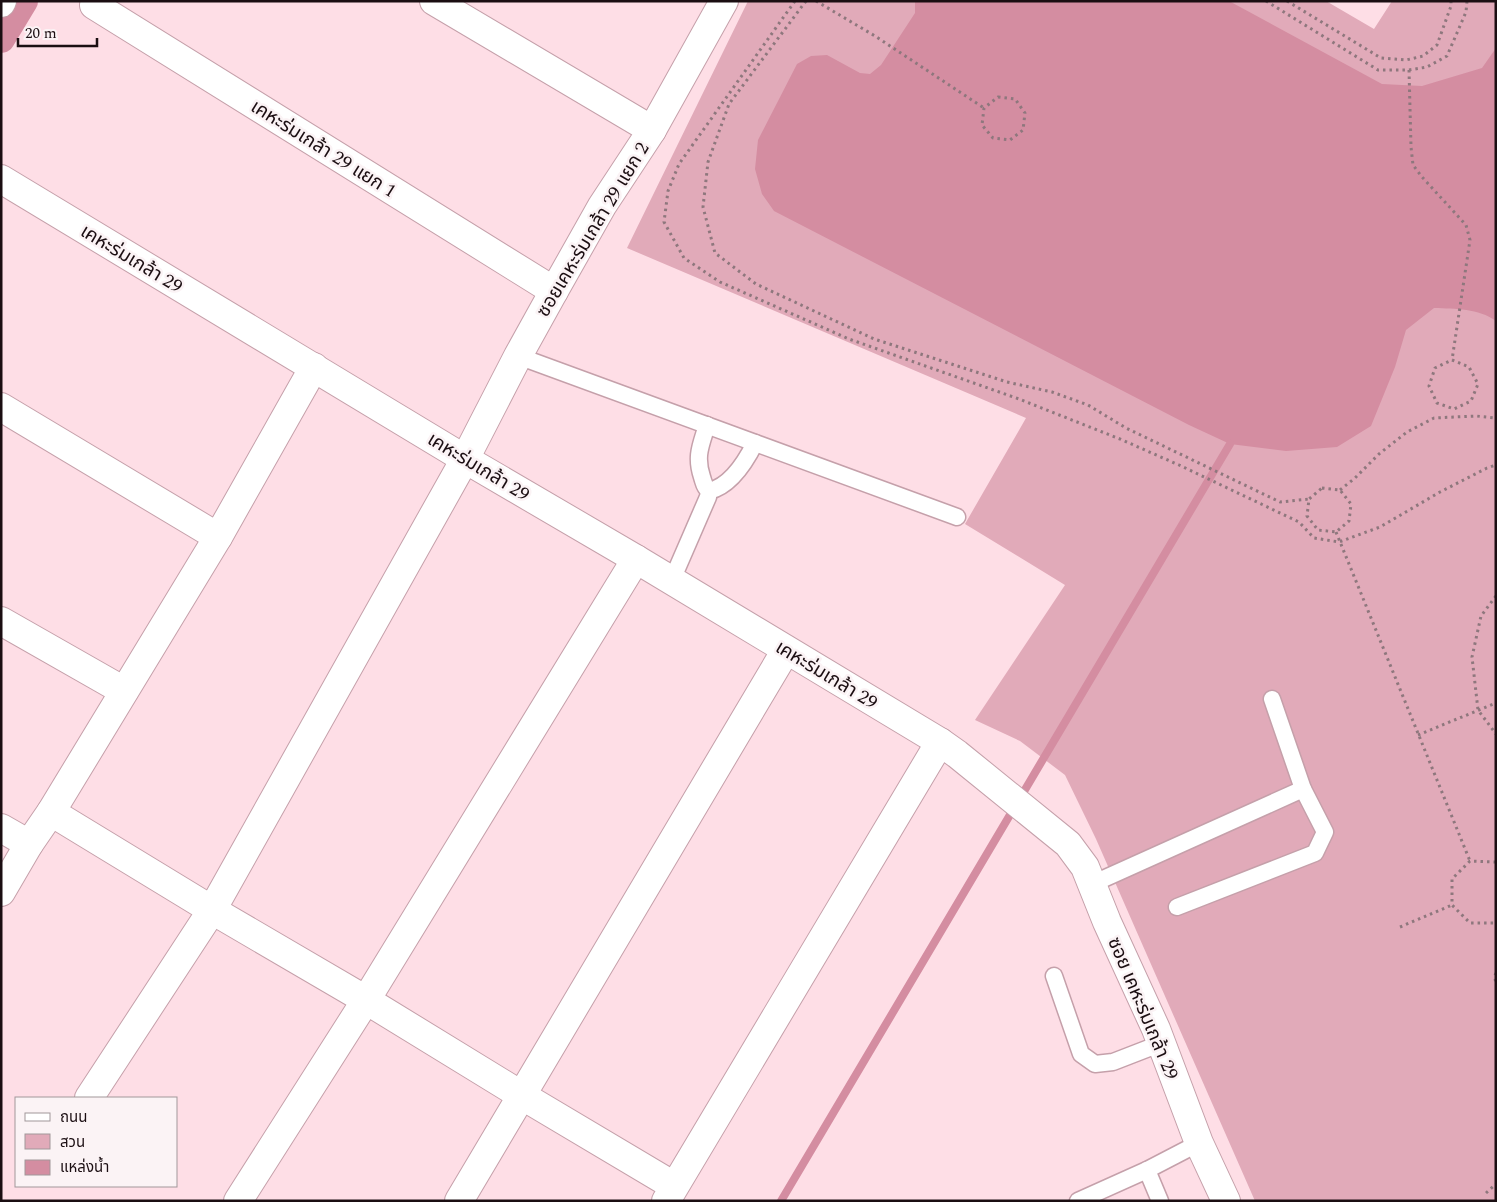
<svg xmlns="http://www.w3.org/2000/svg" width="1497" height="1202" viewBox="0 0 1497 1202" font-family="Spectral,'Noto Sans Thai',serif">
<rect width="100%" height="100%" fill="#fedee6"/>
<path fill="#e1aab9" d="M748,1h578l48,28 18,-28h104v1200h-241l-159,-362 -31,-64 -45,-34 -45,-21 90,-135 -100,-61 61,-106 -399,-170z"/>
<path fill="#d48da1" d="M915,1h314l153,83 40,2 60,-18 14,-20v273c-18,-13 -40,-12 -62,-13l-28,22 -11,37 -24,59 -34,21 -51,4 -56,-7 -41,-19 -415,-214 -12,-17 -7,-25 3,-29 39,-76 14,-8 16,-1 33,18 10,1 11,-9 34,-52z"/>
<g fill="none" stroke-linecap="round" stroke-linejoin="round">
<path stroke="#d48da1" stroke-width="8" d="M781,1201l449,-757"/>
<path stroke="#d48da1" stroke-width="28" d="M1,39l23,-38"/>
<g stroke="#c5a0aa" stroke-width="19">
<g id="lane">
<path d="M518,356l439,161"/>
<path d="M709,491c22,-5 37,-30 46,-48"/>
<path d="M672,580l36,-83 1,-6c-5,-4 -5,-8 -7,-14 -7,-21 -1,-32 5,-52"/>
<path d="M1092,884l211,-95 -31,-90"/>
<path d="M1177,907l138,-54 10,-21 -22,-43"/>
<path d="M1054,976l27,78 14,10 18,-2 49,-19"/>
<path d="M1147,1170l13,31"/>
<path d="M1078,1201l69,-31 52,-27"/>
</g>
</g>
<g stroke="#c5a0aa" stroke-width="30">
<g id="street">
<path d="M434,1l218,129"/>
<path d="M1,3l1,-2"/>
<path d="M94,5l460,286"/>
<path d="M1,179l464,280 171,100 304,183 17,12 111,90 17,23 22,55 49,107 43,114 27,58"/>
<path d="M1,407l217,130"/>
<path d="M1,621l123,70"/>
<path d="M51,812l161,98 154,90 155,95 153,91"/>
<path d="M1,828l28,16"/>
<path d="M1,892l28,-48 22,-32 167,-275 96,-170"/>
<path d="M89,1098l123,-188 253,-451 53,-103 36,-65 48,-85 50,-76 72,-129"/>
<path d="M238,1201l128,-201 270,-441"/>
<path d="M459,1201l327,-551"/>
<path d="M666,1201l274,-459"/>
</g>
</g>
<g stroke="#8e777d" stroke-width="3" stroke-dasharray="2.5 4" stroke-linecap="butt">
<path d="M795,1l-116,163 -11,27 -4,31 20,36 36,24 129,57 170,60 101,40 59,26 120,57 15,16 25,4 41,-15 60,-35 47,-24 9,-3"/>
<path d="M806,1l-77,103 -21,58 -5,45 12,46 41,31 118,55 133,43 45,10 36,13 38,23 154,74 29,-3"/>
<path d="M816,1l59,35 109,72"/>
<path d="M1266,1l112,69h31l18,-3 20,-11 19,-44 1,-11"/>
<path d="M1287,1l94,57 25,2 17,-4 14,-11 14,-39v-5"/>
<path d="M1409,70l2,77 2,18 9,12 44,48 4,15 -18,120"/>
<path d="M998,97l17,2 10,14 -2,17 -13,10 -17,-2 -11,-13 2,-17z"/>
<path d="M1452,360l17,7 9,17 -7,17 -17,8 -17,-6 -8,-17 6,-18z"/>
<path d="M1322,488l18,2 11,14 -2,17 -13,11 -18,-2 -11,-14 2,-17z"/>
<path d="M1340,490l15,-12 24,-24 28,-22 27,-14 42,-2 20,2"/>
<path d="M1336,532l134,329"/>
<path d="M1496,596l-15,20 -9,41 6,53 18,24"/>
<path d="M1418,735l78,-32"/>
<path d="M1496,862l-26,-1 -18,18v26l18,18h26"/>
<path d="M1400,927l52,-22"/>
<path d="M1496,973l-2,5 2,3"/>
<path d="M1486,1193l10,-9"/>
</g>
<use href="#lane" stroke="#fff" stroke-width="16"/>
<use href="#street" stroke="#fff" stroke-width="28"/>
</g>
<g text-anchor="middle" stroke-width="5" stroke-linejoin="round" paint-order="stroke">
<g font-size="19" fill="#1b0e12" stroke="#fbf3f5">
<text transform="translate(324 148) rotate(32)" y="7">เคหะร่มเกล้า 29 แยก 1</text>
<text transform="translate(592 229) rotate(-59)" y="7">ซอยเคหะร่มเกล้า 29 แยก 2</text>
<text transform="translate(132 258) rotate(31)" y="7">เคหะร่มเกล้า 29</text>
<text transform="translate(479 466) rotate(31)" y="7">เคหะร่มเกล้า 29</text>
<text transform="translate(827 674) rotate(31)" y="7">เคหะร่มเกล้า 29</text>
<text transform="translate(1144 1008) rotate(67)" y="7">ซอย เคหะร่มเกล้า 29</text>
</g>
</g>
<rect width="1497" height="1202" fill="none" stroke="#1b0e12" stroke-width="5"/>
<rect x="15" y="1097" width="162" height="90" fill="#fbf3f5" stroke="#a1979a"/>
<rect x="25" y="1113" width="25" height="8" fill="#ffffff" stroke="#a1979a"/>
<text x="60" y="1122" font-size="15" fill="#1b0e12">ถนน</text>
<rect x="25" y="1134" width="25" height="15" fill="#e1aab9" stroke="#a1979a"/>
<text x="60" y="1147" font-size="15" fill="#1b0e12">สวน</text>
<rect x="25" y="1160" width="25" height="15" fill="#d48da1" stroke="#a1979a"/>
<text x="60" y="1172" font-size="15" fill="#1b0e12">แหล่งน้ำ</text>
<path d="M18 38v8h79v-8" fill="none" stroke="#1b0e12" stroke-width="2.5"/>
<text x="25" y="38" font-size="15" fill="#1b0e12" stroke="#fbf3f5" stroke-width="4" paint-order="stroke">20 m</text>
</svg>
